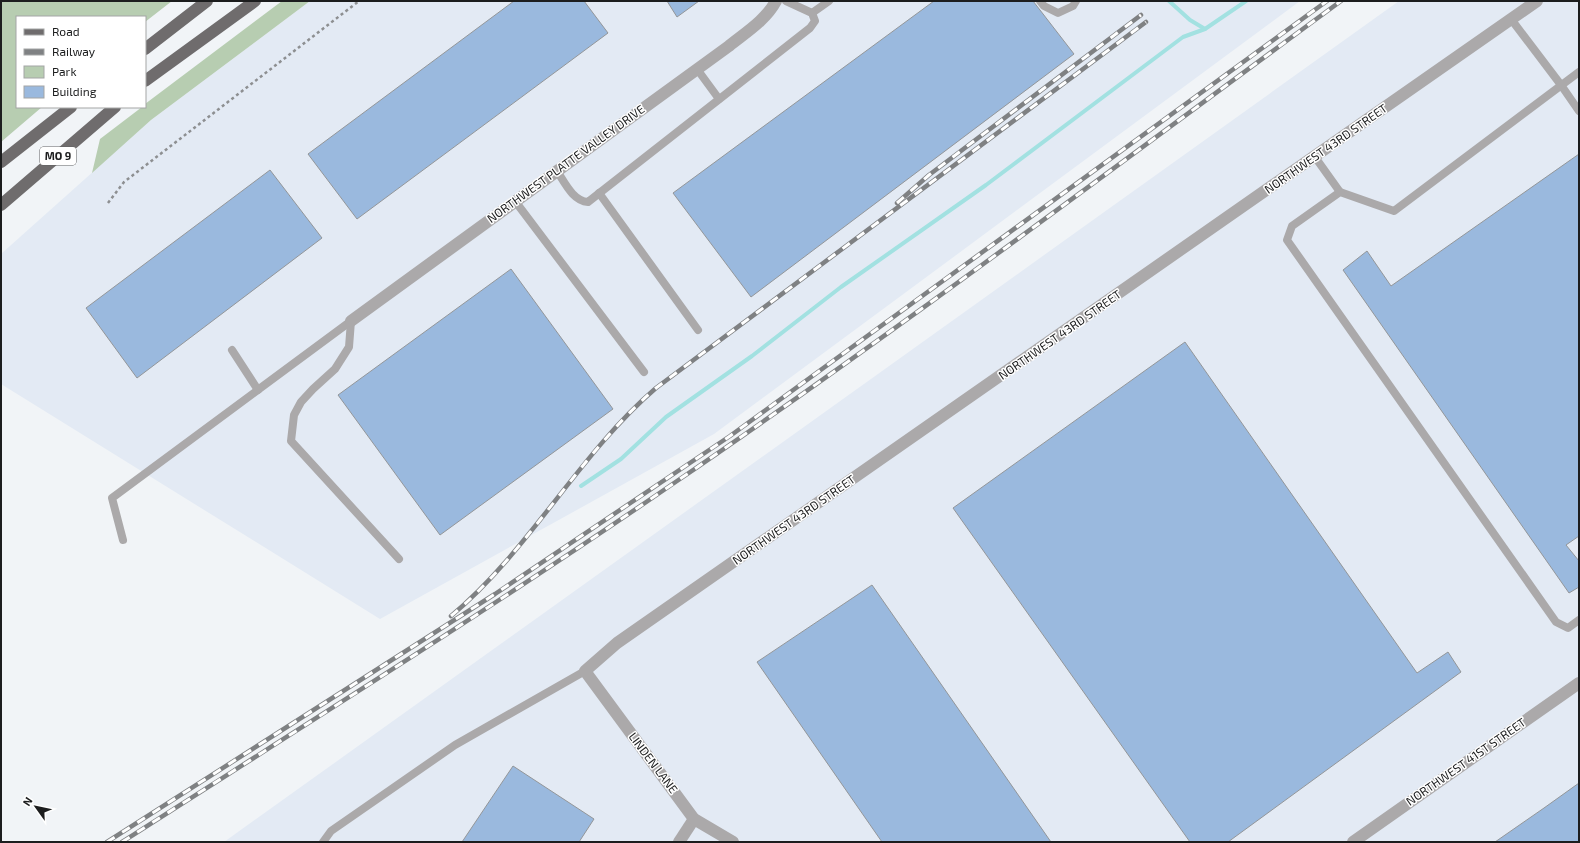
<svg xmlns="http://www.w3.org/2000/svg" width="1580" height="843" viewBox="0 0 1580 843" font-family="'Exo 2',sans-serif">
<rect width="100%" height="100%" fill="#f1f4f7"/>
<g fill="#e3eaf4">
<path d="M310,1h990l-586,433 -334,185 -379,-235v-130l150,-134z"/>
<path d="M1399,1h180v841h-1355z"/>
</g>
<g fill="#b7cdb1">
<path d="M1,1h171l-27,21v-5h-128v90h25l-41,35z"/>
<path d="M282,1h28l-159,119 -59,53 8,-34 42,-32h3v-3z"/>
</g>
<g fill="none" stroke-linecap="round" stroke-linejoin="round">
<g stroke="#a2e1e1" stroke-width="4">
<path d="M1169,1l21,19 15,9"/>
<path d="M581,486l40,-27 45,-42 86,-61 89,-69 145,-102 197,-148 22,-8 41,-28"/>
</g>
</g>
<g fill="#9ab9de" stroke="#939699">
<path d="M514,1h70l24,32 -251,186 -49,-65z"/>
<path d="M667,1h32l-22,16z"/>
<path d="M934,1h99l41,53 -323,243 -78,-104z"/>
<path d="M1579,154v382l-13,9 13,16v26l-10,6 -226,-323 24,-19 24,35z"/>
<path d="M270,170l52,68 -185,140 -51,-70z"/>
<path d="M511,269l102,140 -173,126 -102,-140z"/>
<path d="M1185,342l232,331 31,-21 13,20 -233,170h-38l-237,-334z"/>
<path d="M872,585l179,257h-169l-125,-180z"/>
<path d="M513,766l81,53 -15,23h-117z"/>
<path d="M1579,783v59h-84l49,-34z"/>
</g>
<g fill="none" stroke-linecap="round" stroke-linejoin="round">
<path stroke="#8d8f91" stroke-width="2.5" stroke-dasharray="3 3" stroke-linecap="butt" d="M108,203l16,-21 235,-181"/>
<g stroke="#aba9aa" stroke-width="8">
<path d="M1040,1l4,5 14,7 15,-7 3,-5"/>
<path d="M812,13l17,-12"/>
<path d="M1511,19l50,66 18,26"/>
<path d="M697,69l22,30"/>
<path d="M1579,72l-185,139 -54,-19 -48,34 -5,14 269,382 12,6 11,-8"/>
<path d="M1315,157l25,35"/>
<path d="M557,171c8,12 16,30 31,31l222,-174 5,-7 -3,-8 -26,-12"/>
<path d="M599,193l99,137"/>
<path d="M515,201l129,171"/>
<path d="M351,321l-2,26 -14,22 -22,20 -12,13 -7,13 -3,26 108,118"/>
<path d="M232,350l26,40"/>
<path d="M123,540l-11,-42 239,-177"/>
<path d="M323,842l8,-11 124,-86 130,-74"/>
</g>
<g stroke="#aba9aa" stroke-width="12">
<path d="M351,321l378,-275c16,-13 37,-26 47,-45"/>
<path d="M679,842l15,-23"/>
<path d="M733,842l-39,-23 -109,-148 32,-28 920,-642"/>
<path d="M1353,842l226,-159"/>
</g>
<g stroke="#6f6c6d" stroke-width="12">
<path d="M145,49l62,-48"/>
<path d="M145,81l110,-80"/>
<path d="M1,162l70,-55"/>
<path d="M1,205l114,-98"/>
</g>
<g stroke="#7f8183" stroke-width="4.5">
<g id="rail">
<path d="M897,203l32,-28 212,-160"/>
<path d="M451,616c79,-66 127,-161 205,-228l490,-366"/>
<path d="M107,842l388,-248 235,-158 597,-435"/>
<path d="M122,842c186,-119 373,-236 555,-361 226,-154 444,-319 664,-480"/>
</g>
</g>
<use href="#rail" stroke="#fff" stroke-width="3" stroke-dasharray="9" stroke-linecap="butt"/>
</g>
<g text-anchor="middle" stroke-width="3" stroke-linejoin="round" paint-order="stroke">
<rect fill="#fff" stroke="#606162" stroke-width="1" x="40" y="147" width="36" height="18" rx="3"/>
<g font-size="11" font-weight="bold" fill="#1c1d1e">
<text x="58" y="160">MO 9</text>
</g>
<g font-size="12" fill="#1c1d1e" stroke="#fff">
<text transform="translate(1326 149) rotate(-35)" y="4">NORTHWEST 43RD STREET</text>
<text transform="translate(566 164) rotate(-36)" y="4">NORTHWEST PLATTE VALLEY DRIVE</text>
<text transform="translate(1060 335) rotate(-35)" y="4">NORTHWEST 43RD STREET</text>
<text transform="translate(794 520) rotate(-35)" y="4">NORTHWEST 43RD STREET</text>
<text transform="translate(1466 762) rotate(-35)" y="4">NORTHWEST 41ST STREET</text>
<text transform="translate(653 763) rotate(53)" y="4">LINDEN LANE</text>
</g>
</g>
<rect width="1580" height="843" fill="none" stroke="#1c1d1e" stroke-width="4"/>
<rect x="16" y="16" width="130" height="92" fill="#ffffff" stroke="#a4a5a5"/>
<rect x="24" y="29" width="20" height="6" fill="#6f6c6d" stroke="#a4a5a5"/>
<text x="52" y="36" font-size="12" fill="#1c1d1e">Road</text>
<rect x="24" y="49" width="20" height="6" fill="#7f8183" stroke="#a4a5a5"/>
<text x="52" y="56" font-size="12" fill="#1c1d1e">Railway</text>
<rect x="24" y="66" width="20" height="12" fill="#b7cdb1" stroke="#a4a5a5"/>
<text x="52" y="76" font-size="12" fill="#1c1d1e">Park</text>
<rect x="24" y="86" width="20" height="12" fill="#9ab9de" stroke="#a4a5a5"/>
<text x="52" y="96" font-size="12" fill="#1c1d1e">Building</text>
<g transform="translate(36 807) rotate(303)" stroke="#ffffff" stroke-width="3" paint-order="stroke">
<path d="M0-3L7 15L0 10L-7 15Z" fill="#1c1d1e"/>
<text y="-6" font-size="11" font-weight="bold" text-anchor="middle" fill="#1c1d1e">N</text>
</g>
</svg>
